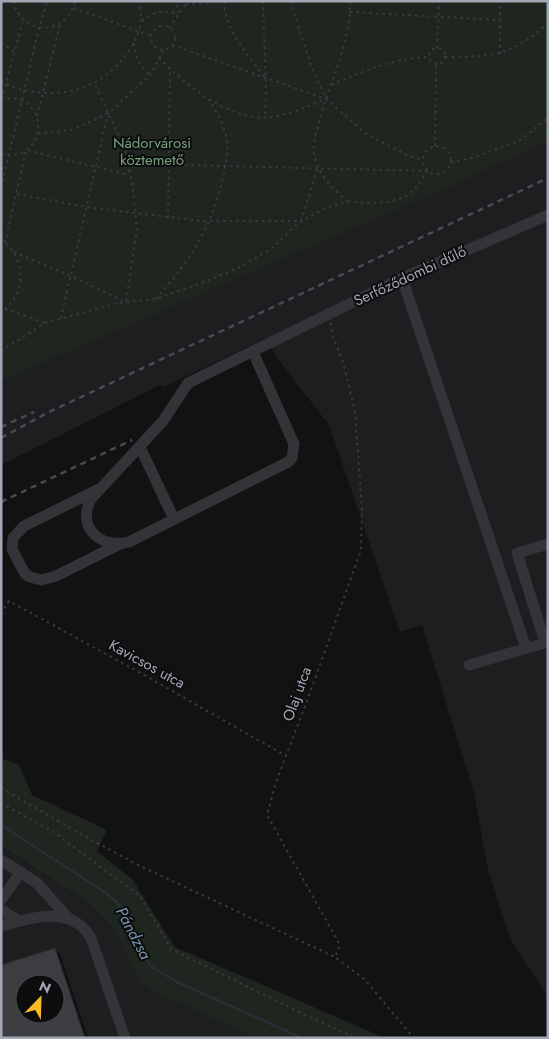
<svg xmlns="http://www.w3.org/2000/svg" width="549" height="1039" viewBox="0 0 549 1039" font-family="Jost,sans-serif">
<rect width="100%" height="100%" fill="#121213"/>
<g fill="#1e1e20" fill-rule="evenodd">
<path d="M548,141v855l-38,-57 -22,-69 -14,-77 -52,-168 -22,7 -71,-207 -54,-70 -8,-17 -104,49 -3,-2 -159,80v-84l467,-202z"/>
<path d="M1,846l88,57 22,23 30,57 15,10 99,45h-254zM25,984h30v30h-30z"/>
</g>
<g fill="#1e261f">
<path d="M1,1h547v140l-80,38 -467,202z"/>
<path d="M1,758l18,7 13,30 75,35 -10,21 36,29 42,67 210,91h-130l-99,-45 -15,-10 -30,-57 -22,-23 -88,-57z"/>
</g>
<path fill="#0007" fill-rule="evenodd" d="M55,949l5,5 28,84h-87v-71zM25,984h30v30h-30z"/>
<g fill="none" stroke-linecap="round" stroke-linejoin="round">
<path stroke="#283037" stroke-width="2.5" d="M1,825l105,68 11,9 7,10 22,47 7,9 24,14 125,56"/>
</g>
<path fill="#3c3c41" stroke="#2c2c2f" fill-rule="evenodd" d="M55,948l30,90h-84v-73zM25,984h30v30h-30z"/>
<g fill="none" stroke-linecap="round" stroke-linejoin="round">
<g stroke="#393a3f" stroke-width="2" stroke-dasharray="2.5 4" stroke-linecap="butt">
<path d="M13,1c9,35 54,36 62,0"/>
<path d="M224,1c-1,25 25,57 41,76"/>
<path d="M263,1l3,90 -1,25"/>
<path d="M290,1l22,67 14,31 40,35 43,22 14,4"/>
<path d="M186,4l53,-3"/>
<path d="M74,8l77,28"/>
<path d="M350,12l150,8"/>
<path d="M142,21c11,-10 22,-11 36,-7l-1,-13"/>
<circle cx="163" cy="38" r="12"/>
<path d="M169,28l19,-27"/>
<path d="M1,43l14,9"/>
<path d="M134,43c0,13 6,24 16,32"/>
<path d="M172,45l154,54"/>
<circle cx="437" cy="56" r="8"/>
<path d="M437,48l2,-47"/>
<path d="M500,54v-53"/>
<path d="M445,57c46,0 67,-1 103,-34"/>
<path d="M159,58c25,26 73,65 112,59 19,-3 37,-10 55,-18"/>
<path d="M1,81c25,16 71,16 96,0 15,-9 26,-21 35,-35 4,-7 9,-18 9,-26 0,-6 -1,-13 -2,-19"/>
<path d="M331,85c33,-14 61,-26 97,-28"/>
<path d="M1,99c49,-9 50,64 0,55"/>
<path d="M2,99l21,-79"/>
<path d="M37,116l23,-92"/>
<path d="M38,134l33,-4 28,-12 12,-7 39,-36 14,-25"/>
<path d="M435,146l1,-81"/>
<circle cx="437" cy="160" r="14"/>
<path d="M451,162l21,-4 47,-17 29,-23"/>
<path d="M1,188l38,-160 8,-27"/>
<path d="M17,194l69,13 115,14h100l17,-53"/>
<path d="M348,201c-15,-11 -32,-29 -34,-48 -1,-12 3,-23 6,-34 10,-39 31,-77 30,-118"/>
<path d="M168,218l2,-148"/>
<path d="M1,240c25,16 27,56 0,71"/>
<path d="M5,243l21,-93 99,24 12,-9 5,-1 286,7"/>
<path d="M14,252l57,24 55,26 11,-73 -5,-48 -8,-35 -30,-63"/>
<path d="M156,299c35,-40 57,-73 68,-126 2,-12 5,-25 2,-37 -3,-14 -11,-26 -18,-38"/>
<path d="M5,309l40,14"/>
<path d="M61,318l47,-205"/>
<path d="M331,323l1,11 11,28 12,49 7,98 -1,41 -54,151 -31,81 -9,33 73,130 -5,12 29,22 50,59"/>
<path d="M1,351l44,-28 73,-20 37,-4 42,-14 43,-18 34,-20 23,-23 17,-10 19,-9 16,-3 21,1 18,-1 17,-5 10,-8 12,-17"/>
<path d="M1,614l8,-13 130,71 147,84"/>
<path d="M1,788l80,46 57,31 197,92"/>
<path d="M1,803l54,30 86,64 30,52 134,66 51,23"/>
</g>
<g stroke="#333338" stroke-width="11">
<path d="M402,278l124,370"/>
<path d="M253,352l41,92 -2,14 -4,4 -159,80c-28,7 -53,-14 -38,-43l72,-78 25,-38 214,-105 146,-63"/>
<path d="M140,447l34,72"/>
<path d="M97,490l-73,36 -11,12 -1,11 13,25 5,3 11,3 15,-4 64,-32"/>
<path d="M545,642l-28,-89 31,-9"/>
<path d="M469,665l79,-23"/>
<path d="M1,860l36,23 32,36"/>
<path d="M1,900l20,-28"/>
<path d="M1,910l18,11"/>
<path d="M1,926c31,-8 70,-22 90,12l34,100"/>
</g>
<g stroke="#494b52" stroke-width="2.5" stroke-dasharray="6 5" stroke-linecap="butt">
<path d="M1,427l33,-15"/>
<path d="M1,438l46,-25 501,-235"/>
<path d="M1,502l131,-62"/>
</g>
</g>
<g text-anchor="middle" stroke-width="4" stroke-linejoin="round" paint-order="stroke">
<g font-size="15" fill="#79a17d" stroke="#0d0d0e">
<text x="152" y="148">Nádorvárosi<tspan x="152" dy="17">köztemető</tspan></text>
</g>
<g font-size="15" fill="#a2a7b5" stroke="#0d0d0e">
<text transform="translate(410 276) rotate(-25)" y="5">Serfőződombi dűlő</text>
<text transform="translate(147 664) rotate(29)" y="5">Kavicsos utca</text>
<text transform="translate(297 694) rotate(-70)" y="5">Olaj utca</text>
</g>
<g font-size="16" font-style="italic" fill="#7894b1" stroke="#0d0d0e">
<text transform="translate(134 933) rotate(62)" y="6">Pándzsa</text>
</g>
</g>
<rect width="549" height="1039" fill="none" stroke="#a2a7b5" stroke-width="5"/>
<g transform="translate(40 999) rotate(23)"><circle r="24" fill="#0d0d0e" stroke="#494b51"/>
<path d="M0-4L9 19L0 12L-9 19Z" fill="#f8ba25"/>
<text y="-8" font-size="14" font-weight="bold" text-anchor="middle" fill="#a2a7b5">N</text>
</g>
</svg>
